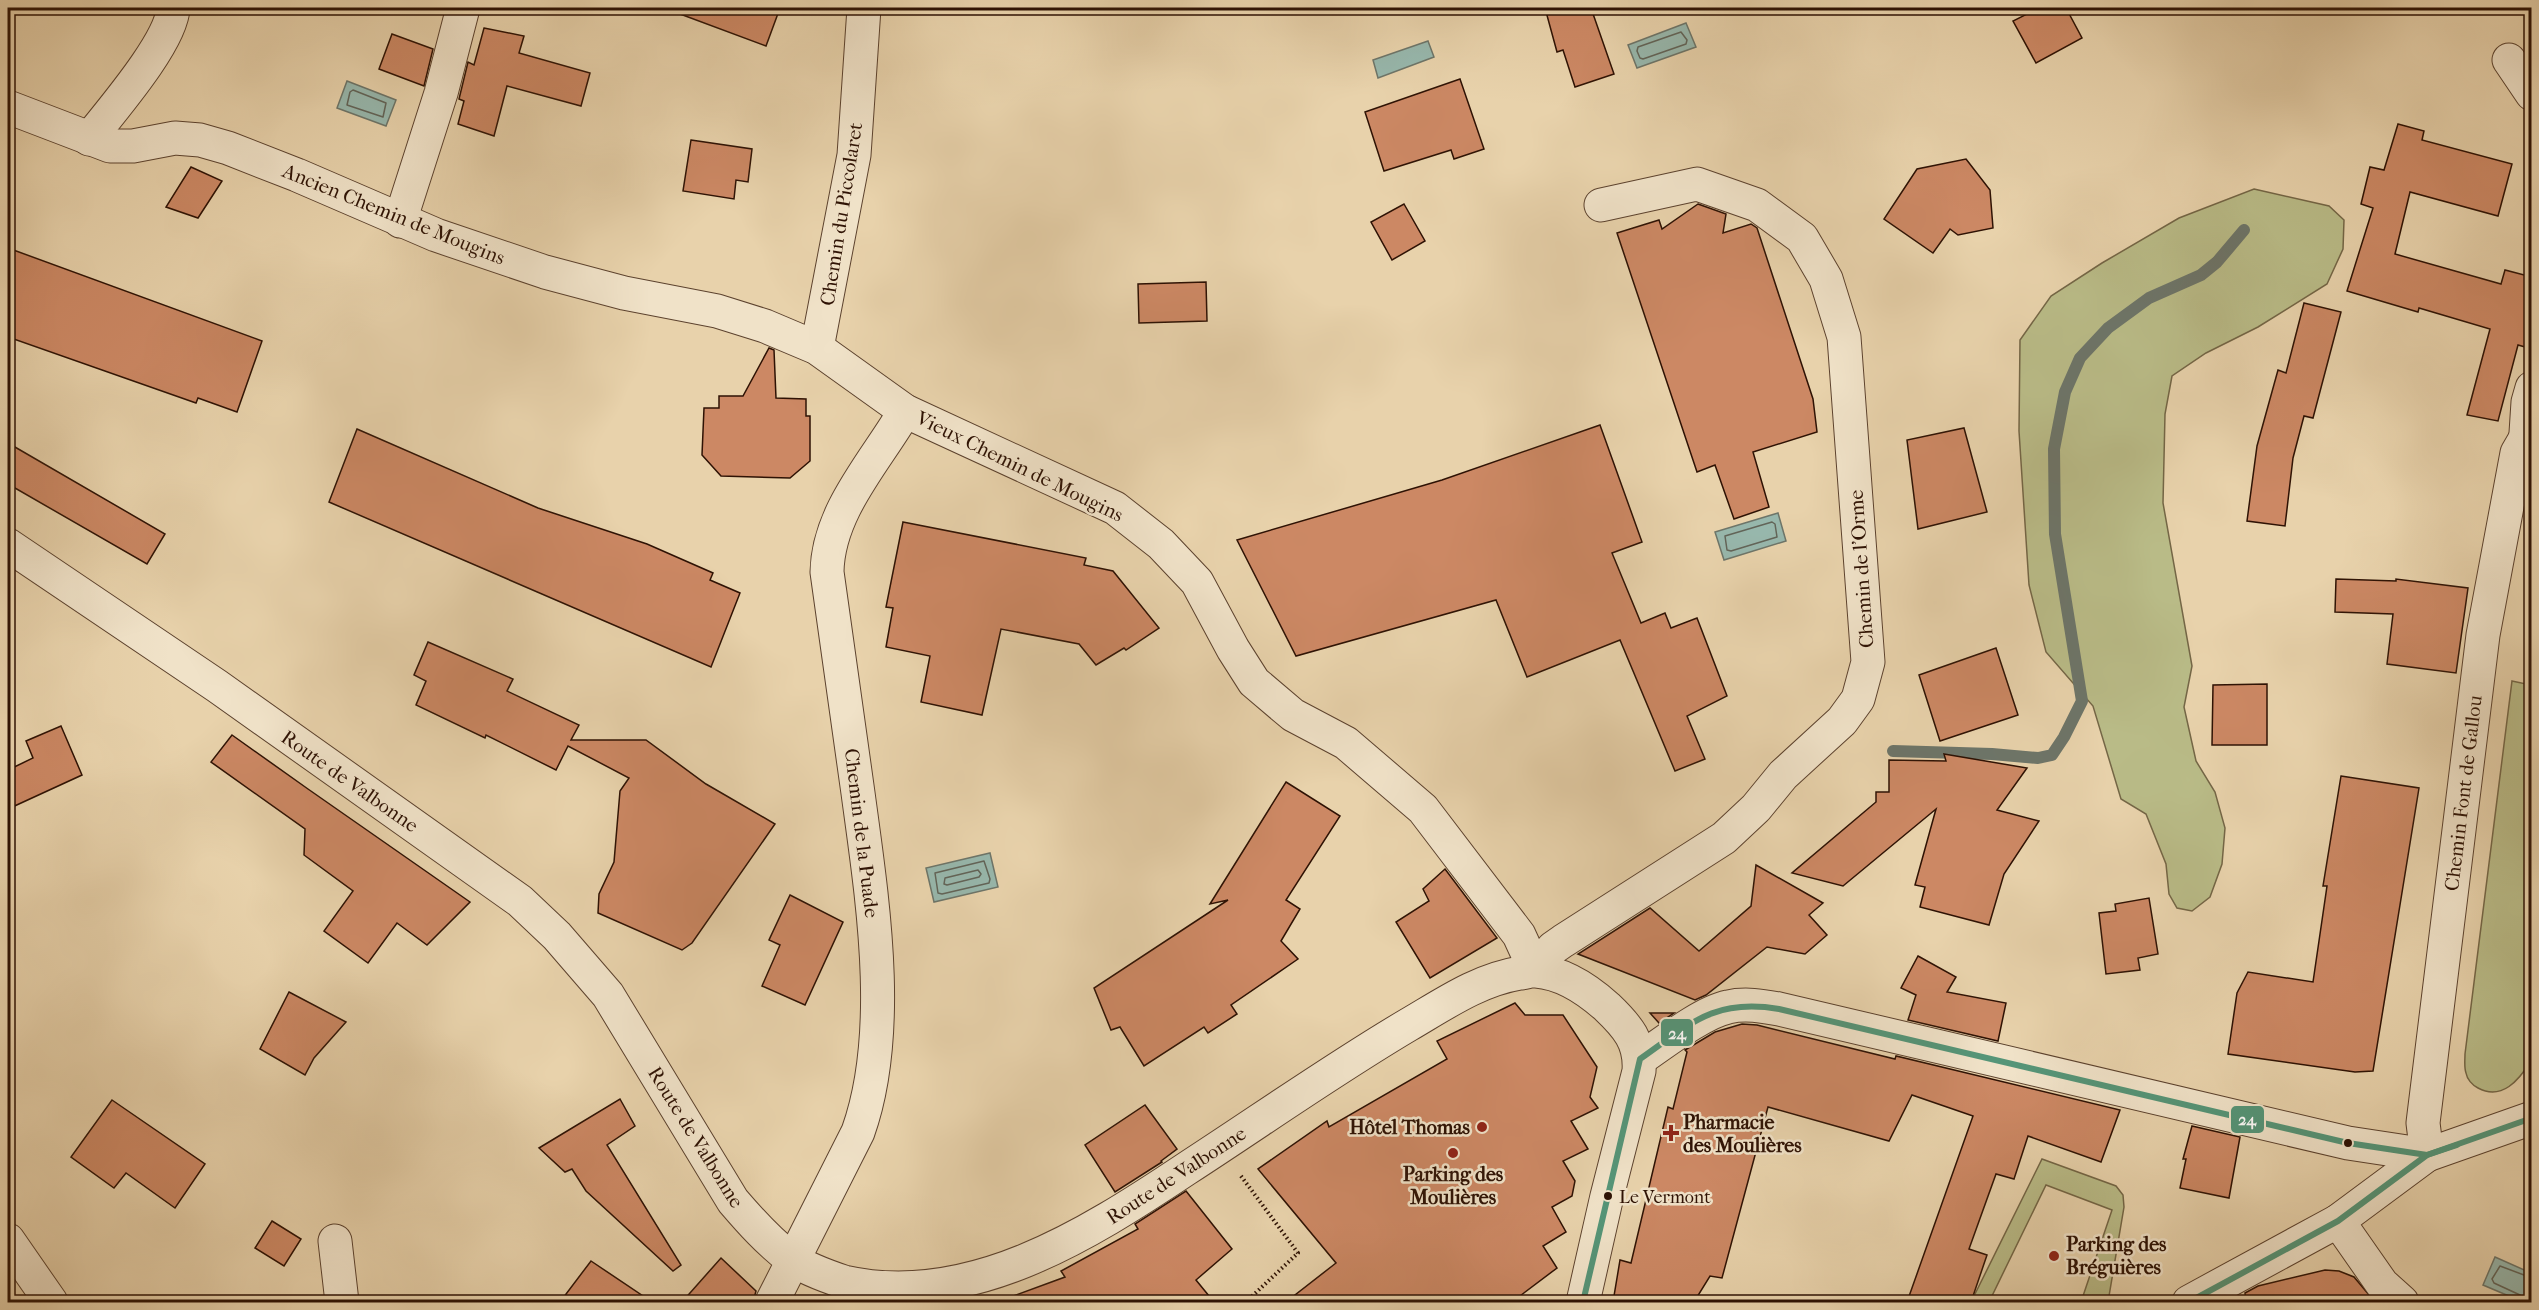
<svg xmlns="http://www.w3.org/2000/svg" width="2539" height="1310" viewBox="0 0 2539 1310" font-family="'IM FELL French Canon',serif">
<rect width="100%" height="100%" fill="#e8d2ab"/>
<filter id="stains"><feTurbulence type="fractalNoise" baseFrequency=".00333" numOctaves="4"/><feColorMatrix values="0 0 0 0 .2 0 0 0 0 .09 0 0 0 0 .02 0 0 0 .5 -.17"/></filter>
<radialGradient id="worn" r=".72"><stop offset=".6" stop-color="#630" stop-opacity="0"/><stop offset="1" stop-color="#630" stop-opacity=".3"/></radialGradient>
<g fill="#b9bb87" stroke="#746646" stroke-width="1.5">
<path d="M2254,189l75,17 15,14 -1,29 -16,35 -69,43 -52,26 -34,23 -7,38 -2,89 29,163 -8,41 12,54 19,31 10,36 -3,36 -12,33 -18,14 -15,-3 -8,-14 -3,-30 -20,-50 -25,-15 -28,-93 -47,-54 -17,-67 -10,-154 1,-91 31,-44 51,-33 77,-45z"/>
<path d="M2512,681l19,4v376c-12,19 -29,40 -53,27 -6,-3 -11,-9 -12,-15 -2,-6 -1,-13 -1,-19z"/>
<path d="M2042,1159l74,27 7,9 1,12 -16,95h-27l31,-92 -66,-25 -57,117 -15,-6z"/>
</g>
<g fill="#97b7ac" stroke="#6d7569" stroke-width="1.5">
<path d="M1686,23l10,24 -59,21 -9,-23z"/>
<path d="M1428,41l6,16 -56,21 -5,-18z"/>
<path d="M347,81l49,19 -10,26 -49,-18z"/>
<path d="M1778,513l8,28 -62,19 -9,-28z"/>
<path d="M990,853l8,34 -64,15 -8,-34z"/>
<path d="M2495,1257l36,16v29h-8l-40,-17z"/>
</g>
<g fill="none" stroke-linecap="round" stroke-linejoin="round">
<g stroke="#626458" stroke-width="1.5">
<path d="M1681,32l6,8 -1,4 -43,15 -3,-1 -3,-7 1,-4z"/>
<path d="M353,90l33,13 -3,14 -36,-12 3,-13z"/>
<path d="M1772,522l3,2 2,13 -46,14 -4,-1 -2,-14z"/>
<path d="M984,861l6,18 -1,4 -47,11 -4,-1 -3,-20z"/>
<path d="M978,870l3,4 -2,3 -32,8 -3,-1 1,-6z"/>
<path d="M2523,1302l-3,-7 -26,-12 -2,-4 8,-13 32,12"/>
</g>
<path stroke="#6d7569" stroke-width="12" d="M1893,751l99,3 46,4 14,-3 12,-18 18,-36 -27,-167 -1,-85 11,-57 15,-34 28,-30 41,-30 52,-23 16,-13 27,-32"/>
</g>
<g fill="#cc8864" stroke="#2e1204" stroke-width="1.5">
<path d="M673,8h107l-14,38 -94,-35z"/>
<path d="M1545,8h46l23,66 -39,13 -12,-37 -6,2z"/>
<path d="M2039,8h27l16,30 -46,25 -23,-42z"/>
<path d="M484,28l40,8 -5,17 71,20 -9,33 -74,-20 -13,50 -36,-12 6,-23 -5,-2 9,-37 6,3z"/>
<path d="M392,34l41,15 -9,37 -45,-17z"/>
<path d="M1460,79l24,70 -30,10 -3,-9 -67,21 -19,-59z"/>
<path d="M2398,124l26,7 -2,9 90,24 -14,52 -88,-24 -15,62 106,30 4,-14 27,7v72l-14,-4 -20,76 -31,-6 23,-86 -71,-21 -1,4 -71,-21 26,-83 -12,-4 9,-37 14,3z"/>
<path d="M691,140l61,9 -4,33 -12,-2 -2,19 -51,-8z"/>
<path d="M1966,159l24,31 3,38 -35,7 -8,-6 -17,24 -49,-34 33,-50z"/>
<path d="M191,167l31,14 -24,37 -32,-11z"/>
<path d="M1404,204l21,37 -33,19 -21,-38z"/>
<path d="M1698,204l28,10 -3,19 28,-9 6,4 56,171 4,33 -64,20 16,55 -35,12 -19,-54 -18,7 -80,-239 42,-13 3,9z"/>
<path d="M8,248l254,93 -25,71 -39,-14 -2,5 -188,-66z"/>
<path d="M1206,282l1,39 -68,2 -1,-39z"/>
<path d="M2304,303l37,9 -28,106 -9,-2 -11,42 -8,68 -38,-5 10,-75 21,-76 8,3z"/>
<path d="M769,348l5,2 2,48 30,1v17h4v45l-20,17 -69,-2 -19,-21 2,-47h15v-12h24z"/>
<path d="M1600,425l42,117 -30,11 29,70 24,-10 6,15 26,-10 30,78 -40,20 18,43 -30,12 -55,-131 -93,37 -31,-77 -200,56 -59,-116 205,-60z"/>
<path d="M1964,428l23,84 -69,17 -11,-89z"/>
<path d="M357,429l181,79 109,36 66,29 -3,7 30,13 -29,74 -382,-165z"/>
<path d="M8,443l157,91 -18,30 -139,-80z"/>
<path d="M903,522l183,36 -2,7 29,6 46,57 -33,22 -2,-2 -28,17 -17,-21 -78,-15 -19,86 -61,-13 9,-46 -44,-9 7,-39 -7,-1z"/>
<path d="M2336,579l60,2v-2l72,9 -12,85 -69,-9 6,-50 -58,-2z"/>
<path d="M428,642l85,37 -6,12 72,34 -8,15h75l60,44 69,40 -83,119 -10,7 -84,-37 1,-19 15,-32 6,-71 9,-13 -61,-32 -12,24 -70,-35 -1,3 -69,-33 10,-24 -12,-6z"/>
<path d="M1996,648l22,67 -78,26 -21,-66z"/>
<path d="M2267,684v61h-55l1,-60z"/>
<path d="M61,726l21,49 -74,34v-39l25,-12 -7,-17z"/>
<path d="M232,735l76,54 162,113 -43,43 -30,-22 -29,40 -44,-32 29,-40 -49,-36 1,-26 -94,-67z"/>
<path d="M1944,754l83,14 -30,42 42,11 -35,53 -15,51 -69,-18 5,-20 -10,-2 21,-76 -93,77 -51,-13 84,-71v-10h13v-32l57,1z"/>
<path d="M2341,776l78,12 -46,283 -18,1 -127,-18 9,-61 11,-21 65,10 14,-96h-4z"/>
<path d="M1286,782l54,34 -54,84 14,9 -19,32 17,18 -67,46 6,9 -29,19 -4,-6 -60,39 -24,-39 -9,3 -17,-42 134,-88 -18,4z"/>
<path d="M1756,865l67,38 -14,12 18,20 -22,19 -38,-7 -61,48 -11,5 -117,-46 72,-46 49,43 52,-45z"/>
<path d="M1445,869l52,69 -67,40 -34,-56 33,-21 -6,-12z"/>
<path d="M790,895l53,27 -38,83 -43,-19 18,-41 -11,-5z"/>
<path d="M2149,898l9,56 -20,4 2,12 -34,4 -7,-61 17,-2 -1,-7z"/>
<path d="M1918,956l38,21 -9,15 59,11 -8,38 -90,-21 8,-25 -15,-7z"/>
<path d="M289,992l57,30 -32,36 -9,17 -45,-26z"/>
<path d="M1515,1003l10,12h38l34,52 -7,30 8,11 -27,13 17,28 -25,12 12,20 -3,15 -20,11 14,25 -23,14 14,22 -45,34h-226l50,-39 -78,-94 69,-48 2,6 118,-68 -10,-18z"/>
<path d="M1650,1013h24l-15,10z"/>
<path d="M1742,1024l15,1 138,34 1,-3 224,54 -19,52 -73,-26 -14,43 -18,-5 -27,75 18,6 -16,47h-64l66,-186 -61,-21 -23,46 -121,-34 -46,171 -12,-2 -16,26h-81l7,-42 11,3 37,-156 5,2 14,-57 -2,-2 30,-18z"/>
<path d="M620,1099l15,27 -28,19 74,120 -8,6 -87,-80 -14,-22 -7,3 -26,-24z"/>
<path d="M112,1100l93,64 -30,44 -49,-35 -12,15 -43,-31z"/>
<path d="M1145,1105l32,44 -16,12 1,1 -47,30 -30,-47z"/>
<path d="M2192,1126l48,11 -11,61 -49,-10 6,-29h-3z"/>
<path d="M1186,1191l46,58 -36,31 18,22h-209v-3l60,-22 -4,-6 77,-42 -3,-5z"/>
<path d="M272,1221l29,18 -17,27 -29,-18z"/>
<path d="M721,1258l35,33 -3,11h-71z"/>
<path d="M591,1261l61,41h-92z"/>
<path d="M2325,1270l14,1 15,6 21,25h-129l-1,-9 13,-7z"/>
</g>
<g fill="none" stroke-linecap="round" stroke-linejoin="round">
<g stroke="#5c422e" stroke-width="35">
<g id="minor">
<path d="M2509,60l23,34"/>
<path d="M8,107l102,39h23l42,-8 25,2 28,8 69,27 139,60 109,37 79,21 93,18 48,15 52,22 88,63 210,97 46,36 36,38 36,67 21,33 39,33 53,28 77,66 96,126 16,35 18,-22 10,-7 161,-103 32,-30 27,-33 59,-54 16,-22 10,-37 -24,-325 -18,-58 -24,-41 -45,-33 -60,-21 -96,21"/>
<path d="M89,139c22,-28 83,-98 84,-131"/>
<path d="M400,221l41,-128 22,-85"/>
<path d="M817,348l37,-193 10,-147"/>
<path d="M2526,433l2,-31 4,-14"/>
<path d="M2427,1155l-4,-32 60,-488 34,-182 15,-26"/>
<path d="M2338,1221l44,63 20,18"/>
<path d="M8,1240l43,62"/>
<path d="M335,1241l7,61"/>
<path d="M772,1302l86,-170c36,-101 14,-235 0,-339 -11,-74 -21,-148 -31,-221 1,-61 49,-111 78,-161"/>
</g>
</g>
<g stroke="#5c422e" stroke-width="35">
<g id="tertiary">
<path d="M8,545l209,141 303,215 37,35 51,59 125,206c18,21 35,40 57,57 16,11 36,18 54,24 125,28 243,-47 342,-113 74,-48 146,-99 222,-144 36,-21 70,-45 112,-52 5,0 11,-3 16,-2 27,2 52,19 71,36 20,19 34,35 32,64l-32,125 -24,106"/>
<path d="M1640,1059c22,-15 63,-47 88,-52 17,-4 34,-1 51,2l569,134 79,12"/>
<path d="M2189,1302l149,-81 89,-66 105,-37"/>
</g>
</g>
<path stroke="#2e1204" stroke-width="4" stroke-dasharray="1.5 3" stroke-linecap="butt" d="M1241,1176l57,77 -52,49"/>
<use href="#minor" stroke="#f0e2c8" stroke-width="33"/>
<use href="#tertiary" stroke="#f0e2c8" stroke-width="33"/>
<g stroke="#f0e2c8" stroke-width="10">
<g id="bus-1">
<path d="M1583,1302l57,-243c50,-35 74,-61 139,-50l569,134 79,12 105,-37"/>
<path d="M2189,1302l149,-81 89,-66 30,-10"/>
</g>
</g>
<use href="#bus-1" stroke="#559578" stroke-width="6"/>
</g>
<g fill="#8f2418" stroke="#f0e2c8" stroke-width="2">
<circle cx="1482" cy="1127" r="6"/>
<path d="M1668 1124h6v6h6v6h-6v6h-6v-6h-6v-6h6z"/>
<circle cx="1453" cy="1153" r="6"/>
<circle cx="2054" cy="1256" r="6"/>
</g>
<g fill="#2e1204" stroke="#f0e2c8" stroke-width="2">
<circle cx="2348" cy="1143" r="5"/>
<circle cx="1608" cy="1196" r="5"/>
</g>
<g text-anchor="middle" stroke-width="5" stroke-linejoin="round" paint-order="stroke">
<g font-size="18" fill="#2e1204" stroke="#f0e2c8" text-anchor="start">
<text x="1619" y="1203">Le Vermont</text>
</g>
<g font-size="20" fill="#2e1204" stroke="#f0e2c8">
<text transform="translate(394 214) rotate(22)" y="7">Ancien Chemin de Mougins</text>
<text transform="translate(841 214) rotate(-81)" y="7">Chemin du Piccolaret</text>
<text transform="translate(1020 466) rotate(26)" y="7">Vieux Chemin de Mougins</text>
<text transform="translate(1861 569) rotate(-94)" y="7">Chemin de l'Orme</text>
<text transform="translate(350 781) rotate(35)" y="7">Route de Valbonne</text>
<text transform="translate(2463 793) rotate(-83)" y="7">Chemin Font de Gallou</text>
<text transform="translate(862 833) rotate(83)" y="7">Chemin de la Puade</text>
<text transform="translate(696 1137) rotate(58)" y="7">Route de Valbonne</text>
<text transform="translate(1176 1175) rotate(-33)" y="7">Route de Valbonne</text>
</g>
<g font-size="20" font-weight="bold" fill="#2e1204" stroke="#f0e2c8" text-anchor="start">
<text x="1683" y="1129">Pharmacie<tspan x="1683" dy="23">des Moulières</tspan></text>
<text x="1470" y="1134" text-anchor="end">Hôtel Thomas</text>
<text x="1453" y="1181" text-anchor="middle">Parking des<tspan x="1453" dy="23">Moulières</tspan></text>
<text x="2066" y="1251">Parking des<tspan x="2066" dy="23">Bréguières</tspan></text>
</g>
</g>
<g stroke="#f0e2c8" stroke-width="2">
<rect x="1660" y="1018" width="34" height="29" rx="6" fill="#559578"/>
<rect x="2230" y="1105" width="35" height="29" rx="6" fill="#559578"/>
</g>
<g font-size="16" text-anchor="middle" font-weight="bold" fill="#fff">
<text x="1677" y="1039">24</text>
<text x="2247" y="1125">24</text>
</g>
<rect width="2539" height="1310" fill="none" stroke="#e8d2ab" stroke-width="30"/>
<rect x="9" y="9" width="2521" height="1292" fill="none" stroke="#2e1204" stroke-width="3"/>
<rect x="15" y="15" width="2509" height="1280" fill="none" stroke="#2e1204" stroke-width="1.5"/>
<rect width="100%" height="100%" filter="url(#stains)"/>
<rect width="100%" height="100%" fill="url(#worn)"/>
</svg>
